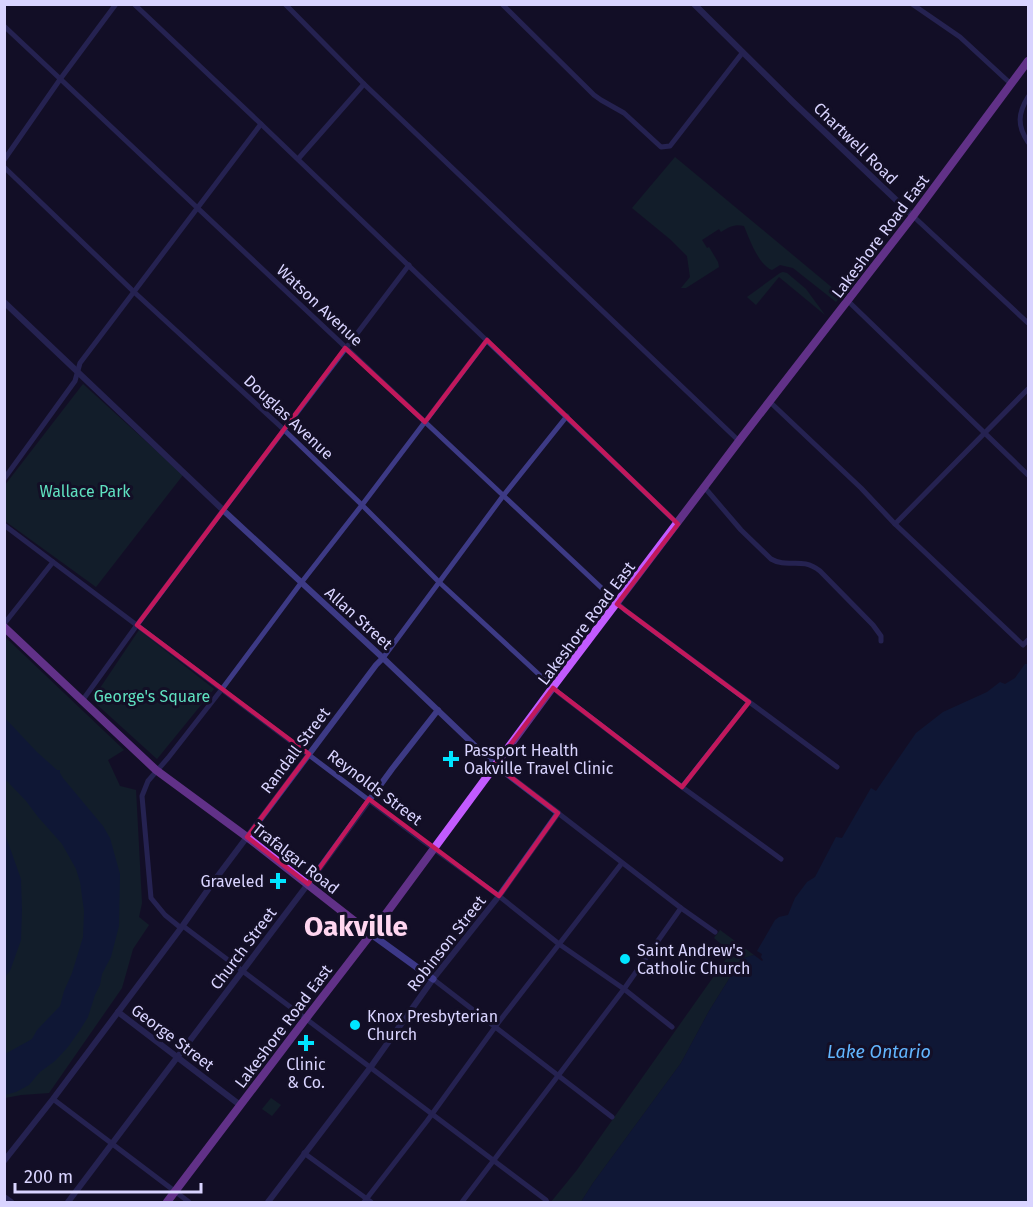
<svg xmlns="http://www.w3.org/2000/svg" width="1033" height="1207" viewBox="0 0 1033 1207" font-family="'Fira Sans',sans-serif">
<rect width="100%" height="100%" fill="#130f26"/>
<g fill="#12302f">
<path d="M675,157l166,138 -5,7 -43,-34 -13,-3 -8,5c-14,-6 -22,-30 -28,-44 -9,-2 -15,1 -23,6l-2,-3 -17,11 5,8 2,-1 9,15 1,5 -33,21h-5l9,-11 -3,-21 -16,-16 -39,-32z"/>
<path d="M783,272l4,1 19,16 19,26 -46,-38 -23,28 -9,-8 33,-24z"/>
<path d="M83,384l100,91 -87,112 -91,-66v-36z"/>
<path d="M139,630l75,59 -57,70 -65,-59z"/>
<path d="M4,636l120,114 -16,10 12,26 16,4 6,113 -3,14 10,8 -16,24 -11,39 -73,105 -28,2 -16,3z"/>
<path d="M720,930l34,25 -10,3 -10,13 -25,40 -28,52 -88,120 -12,19h-30l26,-32 154,-218 -17,-14z"/>
<path d="M271,1098l10,7 -9,11 -10,-7z"/>
</g>
<g fill="#0c2248">
<path d="M1025,664h3v538h-447l12,-19 88,-120 28,-52 25,-40 10,-13 10,-3 8,6 1,-1 -2,-3 1,-3 -5,-3 18,-31 4,-3 9,-2 7,-17 12,-16 8,-5 21,-40 6,1 29,-50 5,3 40,-58 27,-21 44,-20 13,-10 5,2 10,-6z"/>
<path d="M5,718l32,34 20,18h3v3l3,5 40,48 7,12 10,36 -1,52 -8,31 -9,17 -2,11 -5,10 -7,22 -8,13 -12,17 -13,14 -15,11 -11,13 -13,7 -11,3v-41l27,-15 5,-9 23,-24 4,-15 8,-18 11,-36 1,-26 -4,-29 -4,-13 -14,-25 -24,-27 -12,-16 -21,-22z"/>
<path d="M5,834l16,45 1,31 -1,30 -11,31 -5,6v-34l2,-7 -3,-6z"/>
</g>
<g fill="none" stroke-linecap="round" stroke-linejoin="round">
<g stroke="#3d3a85" stroke-width="5">
<path d="M134,4l127,120 417,400"/>
<path d="M285,4l79,80 375,357"/>
<path d="M502,4l92,91 7,5 23,13 37,34 9,-1 73,-94"/>
<path d="M912,4l48,33 51,47"/>
<path d="M4,26l621,584 212,157"/>
<path d="M1028,97c-10,16 -11,29 0,45"/>
<path d="M298,159l66,-75"/>
<path d="M4,160l57,-82 55,-74"/>
<path d="M4,167l129,124 147,135 82,79 77,77 120,111 123,94 99,72"/>
<path d="M913,216l115,107"/>
<path d="M848,301l180,174"/>
<path d="M770,402l91,86 34,36 128,121 5,-5"/>
<path d="M4,479l71,-98 5,-18 181,-239"/>
<path d="M705,488l36,42 30,29c17,10 30,-3 49,12l53,54 8,11v5"/>
<path d="M895,524l133,-135"/>
<path d="M4,525l419,316 76,55 60,48 65,45 48,38"/>
<path d="M4,624l49,-62"/>
<path d="M383,658l120,-162 64,-80"/>
<path d="M82,701l55,-76 84,-112 188,-248"/>
<path d="M682,787l67,-85"/>
<path d="M558,813l123,95 34,24"/>
<path d="M183,926l363,274 1,2"/>
<path d="M181,928l-16,-13 -14,-17 -9,-102 6,-15 20,-23 54,-69 79,-106 61,-78 125,-165"/>
<path d="M433,979l179,138"/>
<path d="M53,1099l136,103"/>
<path d="M304,1153l67,49"/>
<path d="M364,1202l63,-81 71,-98 124,-160"/>
<path d="M462,1202l162,-213 57,-81"/>
</g>
<g stroke="#3d3a85" stroke-width="6">
<path d="M694,4l99,98 120,114"/>
<path d="M4,302l219,208 160,148 112,107 63,48 -59,83 -66,83 -63,89 -102,134"/>
<path d="M118,1012l122,93"/>
<path d="M4,1161l49,-62 128,-171 33,-47 162,-216 7,-7"/>
<path d="M4,1197l7,5"/>
<path d="M68,1202l240,-318 84,-115 46,-59"/>
</g>
<path stroke="#6f6bff" stroke-width="7" d="M371,934l62,45"/>
<g stroke="#c25bff" stroke-width="8">
<path d="M4,627l152,143 91,67 124,97"/>
<path d="M167,1202l134,-177 70,-91 182,-247 189,-250 171,-221 115,-155"/>
</g>
</g>
<path d="M0 0H1033V1207H0ZM487,340l191,184 -61,80 132,98 -67,85 -129,-99 -58,77 63,48 -59,83 -130,-97 -61,85 -61,-47 62,-83 -172,-129 208,-277 80,74z" fill="#130f26" fill-opacity=".55" fill-rule="evenodd"/>
<path fill="none" stroke="#c2185b" stroke-width="4.5" stroke-linejoin="round" d="M487,340l191,184 -61,80 132,98 -67,85 -129,-99 -58,77 63,48 -59,83 -130,-97 -61,85 -61,-47 62,-83 -172,-129 208,-277 80,74z"/>
<g fill="#00e5ff" stroke="#130f26" stroke-width="2">
<path d="M448 750h6v6h6v6h-6v6h-6v-6h-6v-6h6z"/>
<path d="M275 872h6v6h6v6h-6v6h-6v-6h-6v-6h6z"/>
<circle cx="625" cy="959" r="6"/>
<circle cx="355" cy="1025" r="6"/>
<path d="M303 1034h6v6h6v6h-6v6h-6v-6h-6v-6h6z"/>
</g>
<g text-anchor="middle" stroke-width="6" stroke-linejoin="round" paint-order="stroke">
<g font-size="16" fill="#d9d4ff" stroke="#130f26">
<text transform="translate(856 143) rotate(44)" y="6">Chartwell Road</text>
<text transform="translate(880 236) rotate(-53)" y="6">Lakeshore Road East</text>
<text transform="translate(320 305) rotate(43)" y="6">Watson Avenue</text>
<text transform="translate(289 417) rotate(43)" y="6">Douglas Avenue</text>
<text transform="translate(359 618) rotate(42)" y="6">Allan Street</text>
<text transform="translate(586 623) rotate(-53)" y="6">Lakeshore Road East</text>
<text transform="translate(295 750) rotate(-53)" y="6">Randall Street</text>
<text transform="translate(375 787) rotate(37)" y="6">Reynolds Street</text>
<text transform="translate(296 858) rotate(38)" y="6">Trafalgar Road</text>
<text transform="translate(446 943) rotate(-52)" y="6">Robinson Street</text>
<text transform="translate(243 948) rotate(-53)" y="6">Church Street</text>
<text transform="translate(283 1026) rotate(-53)" y="6">Lakeshore Road East</text>
<text transform="translate(173 1037) rotate(37)" y="6">George Street</text>
</g>
<g font-size="16" fill="#5fe0c0" stroke="#130f26">
<text x="85" y="497">Wallace Park</text>
<text x="152" y="702">George's Square</text>
</g>
<g font-size="16" fill="#d9d4ff" stroke="#130f26" text-anchor="start">
<text x="464" y="756">Passport Health<tspan x="464" dy="18">Oakville Travel Clinic</tspan></text>
<text x="264" y="887" text-anchor="end">Graveled</text>
<text x="637" y="956">Saint Andrew's<tspan x="637" dy="18">Catholic Church</tspan></text>
<text x="367" y="1022">Knox Presbyterian<tspan x="367" dy="18">Church</tspan></text>
<text x="306" y="1070" text-anchor="middle">Clinic<tspan x="306" dy="18">&amp; Co.</tspan></text>
</g>
<g font-size="18" font-style="italic" fill="#62b6ff" stroke="#130f26">
<text x="879" y="1058">Lake Ontario</text>
</g>
<g font-size="28" font-weight="bold" fill="#ffd6f0" stroke="#130f26">
<text x="356" y="936">Oakville</text>
</g>
</g>
<rect width="1033" height="1207" fill="none" stroke="#d9d4ff" stroke-width="12"/>
<path d="M15 1183v9h186v-9" fill="none" stroke="#d9d4ff" stroke-width="3"/>
<text x="24" y="1183" font-size="18" fill="#d9d4ff" stroke="#130f26" stroke-width="4.5" paint-order="stroke">200 m</text>
</svg>
